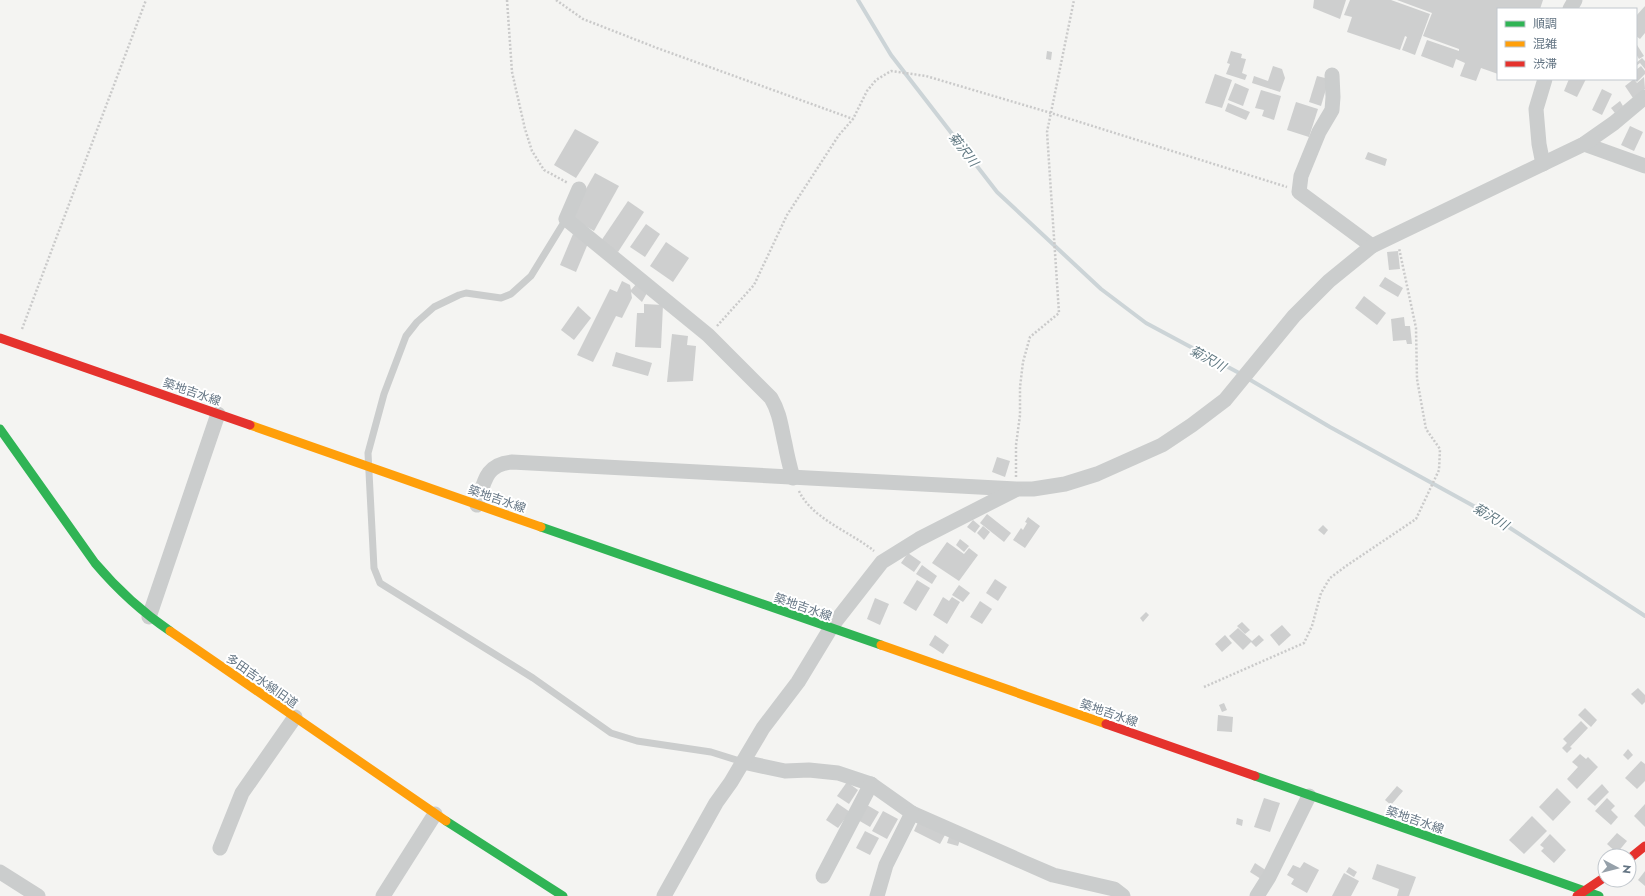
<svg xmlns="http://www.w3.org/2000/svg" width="1645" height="896" viewBox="0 0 1645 896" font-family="Jost,'Noto Sans JP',sans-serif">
<rect width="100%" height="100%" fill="#f4f4f2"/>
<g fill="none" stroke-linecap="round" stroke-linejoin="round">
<g stroke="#ccd4d7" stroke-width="4">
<path d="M858,0l33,55 106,137 104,97 45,34 95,51"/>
<path d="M1247,378l83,49 160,88 155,101"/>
</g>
</g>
<g fill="#cecfcf">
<path d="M1314,0h32l-6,19 -27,-11z"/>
<path d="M1350,0h41l39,14 -15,41 -13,-5 5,-13 -2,-1 -5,14 -53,-18 5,-15 -8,-2z"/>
<path d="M1397,0h146l-3,9h-42v65l-17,-6 -5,13 -16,-5 5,-13 -9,-4 -3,9 -32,-12 6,-16 32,11v-2l-36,-13 9,-23z"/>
<path d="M1645,6v27l-5,6 -4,-3v-20z"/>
<path d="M1637,45l7,11 -5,3 -3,-5z"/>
<path d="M1047,51l5,1 -1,8 -5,-1z"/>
<path d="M1231,51l11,3 -1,4 5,1 -4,14 5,2 -2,5 -19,-6 4,-10 -3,-1z"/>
<path d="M1642,58l3,3v8l-5,-6 -4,3v-3z"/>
<path d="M1273,66l9,3 3,9 -5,14 -28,-9 2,-7 14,5z"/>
<path d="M1641,66l4,5v3l-8,8 -3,-3h2v-9z"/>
<path d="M1215,74l17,6 -10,28 -17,-5z"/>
<path d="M1317,76l12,3 -8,27 -12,-4z"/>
<path d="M1644,77l1,12 -12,9 -8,-12 9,-7 3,4z"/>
<path d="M1569,79h17l-9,18 -13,-6z"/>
<path d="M1235,83l14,6 -6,17 -15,-6z"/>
<path d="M1602,89l10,5 -10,21 -10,-5z"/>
<path d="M1261,90l20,6 -7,24 -12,-4 2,-6 -9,-2z"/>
<path d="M1620,101l3,5 -8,7 -4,-5z"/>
<path d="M1296,102l22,7 -9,28 -22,-7z"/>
<path d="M1228,103l22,9 -4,8 -21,-9z"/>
<path d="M1630,126l13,6 -9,19 -13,-6z"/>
<path d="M575,129l24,13 -23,36 -22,-13z"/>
<path d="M1368,152l19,7 -2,7 -20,-7z"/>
<path d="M595,173l24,13 -25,45 -24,-14z"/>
<path d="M628,201l16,11 -26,40 -17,-11z"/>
<path d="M646,224l14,10 -15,23 -15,-10z"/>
<path d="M573,234l16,7 -13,31 -16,-7z"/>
<path d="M666,242l23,16 -16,24 -23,-16z"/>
<path d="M1398,251l2,18 -11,1 -2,-18z"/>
<path d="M1385,277l18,11 -5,9 -19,-11z"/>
<path d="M622,281l8,4 1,5 7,-8 10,9 -6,11 -11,-10 1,6 -10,20 -6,-2 -23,46 -16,-7 33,-66 7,3z"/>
<path d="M1364,296l22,17 -9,12 -22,-17z"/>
<path d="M644,304l19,1 -2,43 -26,-1 2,-34h7z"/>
<path d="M578,306l13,12 -17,22 -13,-10z"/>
<path d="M1404,317l1,9h5l2,18h-5l-1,-4 -13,1 -2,-22z"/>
<path d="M672,334l16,2 -1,9 9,1 -3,35 -26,1z"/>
<path d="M616,352l36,11 -4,13 -36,-10z"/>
<path d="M997,457l13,4 -5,16 -13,-5z"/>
<path d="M987,514l24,19 -7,9 -24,-19z"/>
<path d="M1028,517l12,9 -15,22 -12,-8 8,-12 2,2 4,-7 -2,-1z"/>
<path d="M973,520l7,6 -5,7 -8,-6z"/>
<path d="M1323,525l5,5 -4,5 -6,-5z"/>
<path d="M983,526l7,6 -6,8 -7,-7z"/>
<path d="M960,539l9,7 -5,6 -8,-7z"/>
<path d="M947,542l17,12 5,-6 9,7 -19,26 -27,-18z"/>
<path d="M908,553l13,9 -7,10 -13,-9z"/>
<path d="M922,565l15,11 -5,8 -16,-10z"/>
<path d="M995,579l12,8 -9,14 -12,-8z"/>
<path d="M917,580l13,8 -14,23 -13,-8z"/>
<path d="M959,585l11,8 -7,9 -11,-7z"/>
<path d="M943,597l6,4 3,-4 8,5 -13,22 -14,-9z"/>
<path d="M875,598l14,6 -9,21 -13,-6z"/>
<path d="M980,601l12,8 -10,15 -12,-7z"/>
<path d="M1146,612l3,3 -6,7 -3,-4z"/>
<path d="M1242,622l8,8 -5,4 -8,-8z"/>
<path d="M1282,625l9,10 -12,11 -9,-11z"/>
<path d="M1238,628l14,13 7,-6 5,5 -8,7 -5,-5 -8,8 -14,-14z"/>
<path d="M935,635l14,10 -6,9 -14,-9z"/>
<path d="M1225,635l7,8 -10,9 -7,-8z"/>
<path d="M1638,688l7,7v7l-3,3 -11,-11z"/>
<path d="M1224,703l3,7 -5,2 -3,-7z"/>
<path d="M1585,708l12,12 -6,7 -13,-12z"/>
<path d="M1218,715l15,2 -1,15 -15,-1z"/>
<path d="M1581,721l7,7 -18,19 2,1 -5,5 -5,-5 5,-5 -4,-4z"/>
<path d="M1628,749l5,6 -5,5 -5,-5z"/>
<path d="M1580,754l6,5 2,-2 10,10 -21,22 -10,-10 11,-12 -6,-5z"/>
<path d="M1641,761l4,3v17l-8,8 -12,-11z"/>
<path d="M847,782l11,8 -9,14 -12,-8z"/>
<path d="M1602,784l7,8 -14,14 -8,-7z"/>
<path d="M1397,786l6,5 -12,14 -6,-5z"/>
<path d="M1557,788l14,14 -18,19 -14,-14z"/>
<path d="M1264,798l16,5 -10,29 -16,-5z"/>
<path d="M1607,798l8,8 -4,4 7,7 -7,8 -16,-14z"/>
<path d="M837,803l13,9 -12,16 -12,-8z"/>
<path d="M1645,804v23l-11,-11z"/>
<path d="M867,805l12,7 -9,15 -12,-7z"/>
<path d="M883,811l15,8 -11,20 -15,-8z"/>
<path d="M1532,816l15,15 -23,23 -15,-14z"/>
<path d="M1237,818l6,2 -1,6 -6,-2z"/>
<path d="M918,822l27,13 -5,9 -26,-13z"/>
<path d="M865,831l14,7 -9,17 -14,-7z"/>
<path d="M1617,833l10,8 -10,12 -10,-9z"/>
<path d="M950,834l11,3 -3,9 -11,-3z"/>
<path d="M1550,834l16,16 -12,13 -13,-12 3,-3 -4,-3z"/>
<path d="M1304,862l15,8 -12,23 -16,-9 3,-5 -7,-4 6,-10 7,3z"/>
<path d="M1255,863l12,8 -6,8 -11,-7z"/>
<path d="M1377,864l39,13 -7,19h-12l2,-7 -27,-10z"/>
<path d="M1349,867l8,5 -3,5 -8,-5z"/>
<path d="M1645,871v15l-7,-6z"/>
<path d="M1344,873l15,8 -8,15h-19z"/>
</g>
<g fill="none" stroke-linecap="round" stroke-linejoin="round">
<g stroke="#cacaca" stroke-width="2.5" stroke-dasharray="2 2" stroke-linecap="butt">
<path d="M507,0l5,72 13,57 7,22 12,19 24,13"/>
<path d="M556,0l27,19 74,29 196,71"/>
<path d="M717,326l37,-41 33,-70 52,-80 14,-16 14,-28 9,-11 15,-9 35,5 125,37 236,74"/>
<path d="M22,329l124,-329"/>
<path d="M1016,477v-32l4,-30v-28l3,-25 7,-25 29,-24 -12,-181 27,-132"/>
<path d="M799,491c13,28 52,41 75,60"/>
<path d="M1204,687l100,-44 8,-17 9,-33 9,-15 16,-12 70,-47 23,-49 1,-21 -14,-20 -9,-50 -1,-51 -17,-80"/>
</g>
<path stroke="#cbcdcd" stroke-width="7" d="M566,219l-35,57 -20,18 -10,4 -35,-5 -7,2 -25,12 -17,15 -11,14 -22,58 -16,59 6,115 6,15 153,95 78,55 26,8 74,11 32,10"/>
<g stroke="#cbcdcd" stroke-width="15">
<path d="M1570,9l5,-9"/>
<path d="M1332,75l1,22 -1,13 -13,22 -18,44 -2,16 73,54"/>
<path d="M1584,144l61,22"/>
<path d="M1543,164l-4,-20 -3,-35 9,-30"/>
<path d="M579,189l-13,30 142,116 63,63c9,15 10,29 14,46 2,11 5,23 8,34"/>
<path d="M477,505c7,-22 8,-41 35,-43l504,27h17l32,-5 32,-10 65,-29 30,-20 33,-25 69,-84 35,-35 43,-35 212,-102 30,-21 31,-26"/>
<path d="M149,617l69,-203"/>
<path d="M743,762l42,9 24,-1 29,3 33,11 41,29 111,49 30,13 61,14 9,7"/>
<path d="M220,848l22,-55 53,-76"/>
<path d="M0,872l38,24"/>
<path d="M823,876l48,-92"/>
<path d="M383,896l52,-82"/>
<path d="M664,896l52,-93 15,-21 32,-54 35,-46 34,-56 50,-64 37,-23 96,-49"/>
<path d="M877,896l9,-31 26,-52"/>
<path d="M1257,896l12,-19 40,-81"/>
</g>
<g stroke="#30b455" stroke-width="9">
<path d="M0,429l95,134c22,26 47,49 75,68"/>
<path d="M541,527l340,118"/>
<path d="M1255,776l344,120"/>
<path d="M446,821l117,75"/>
</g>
<g stroke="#ff9f0a" stroke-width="9">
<path d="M250,425l291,102"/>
<path d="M170,631l276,190"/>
<path d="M881,645l225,79"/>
</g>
<g stroke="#e5322d" stroke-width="9">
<path d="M0,338l250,87"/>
<path d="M1106,724l149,52"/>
<path d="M1629,859l16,-13"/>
<path d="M1577,896l28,-19"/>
</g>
</g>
<g text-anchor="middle" stroke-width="4" stroke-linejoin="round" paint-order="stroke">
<g font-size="12" fill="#637483" stroke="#fff">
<text transform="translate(192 392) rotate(19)" y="4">築地吉水線</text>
<text transform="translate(497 499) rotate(19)" y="4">築地吉水線</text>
<text transform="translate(803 607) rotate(19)" y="4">築地吉水線</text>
<text transform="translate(262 681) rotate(35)" y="4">多田吉水線旧道</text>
<text transform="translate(1109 713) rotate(19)" y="4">築地吉水線</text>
<text transform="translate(1415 820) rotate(19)" y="4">築地吉水線</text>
</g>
<g font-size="13" font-style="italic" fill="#5f7780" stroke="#fff">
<text transform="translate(964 149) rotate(52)" y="5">菊沢川</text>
<text transform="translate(1208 358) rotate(29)" y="5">菊沢川</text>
<text transform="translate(1491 516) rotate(31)" y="5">菊沢川</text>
</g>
</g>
<rect x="1497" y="8" width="140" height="72" fill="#ffffff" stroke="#c1c7cd"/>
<rect x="1505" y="21" width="20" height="6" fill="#30b455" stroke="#c1c7cd"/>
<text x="1533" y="28" font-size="12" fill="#637483">順調</text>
<rect x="1505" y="41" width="20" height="6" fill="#ff9f0a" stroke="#c1c7cd"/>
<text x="1533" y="48" font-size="12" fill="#637483">混雑</text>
<rect x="1505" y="61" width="20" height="6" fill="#e5322d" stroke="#c1c7cd"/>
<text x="1533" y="68" font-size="12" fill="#637483">渋滞</text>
<g transform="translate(1617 868) rotate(97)"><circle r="19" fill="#ffffff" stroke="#c1c7cd"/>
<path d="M0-3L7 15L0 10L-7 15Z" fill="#96a1aa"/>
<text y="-6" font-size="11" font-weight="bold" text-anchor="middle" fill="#637483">N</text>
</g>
</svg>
